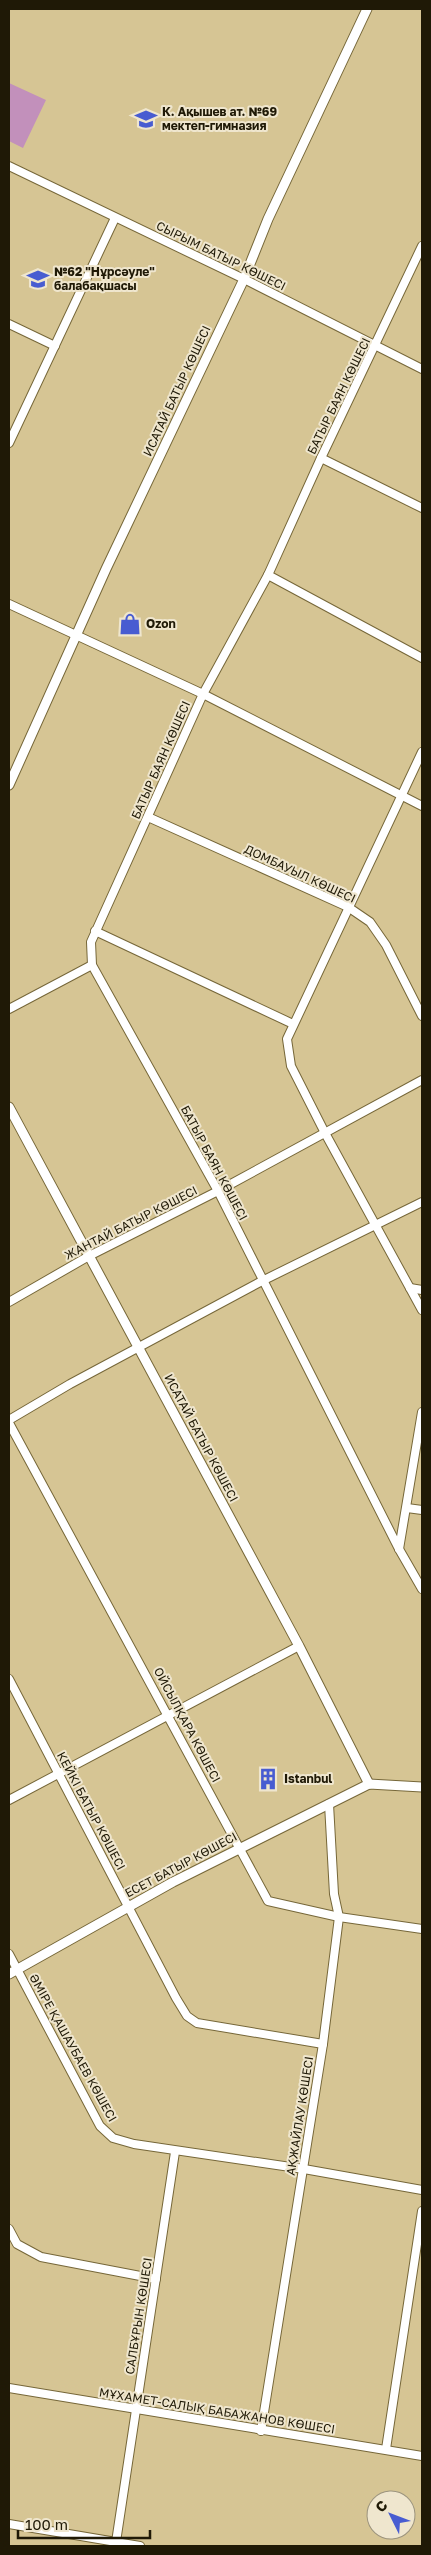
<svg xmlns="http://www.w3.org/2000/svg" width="431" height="2555" viewBox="0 0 431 2555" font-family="'Golos Text',sans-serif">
<rect width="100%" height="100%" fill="#d6c594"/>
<path fill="#c290bb" d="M9,83l37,17 -23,48 -14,-7z"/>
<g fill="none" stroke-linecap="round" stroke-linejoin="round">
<g stroke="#766739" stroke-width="10">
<g id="minor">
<path d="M9,166l235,113 178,90"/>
<path d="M422,246l-101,212 -53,117 -65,119 -112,248 1,23 126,226 181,358 23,40"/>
<path d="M9,324l46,22"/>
<path d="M9,443l106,-225"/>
<path d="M321,458l101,50"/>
<path d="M268,575l154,83"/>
<path d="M9,604l194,90 219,112"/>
<path d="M422,752l-135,287 4,27 34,67 97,177"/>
<path d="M148,817l200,90 22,15 16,23 36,71"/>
<path d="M95,931l198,93"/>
<path d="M9,1009l83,-44"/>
<path d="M410,1288l12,2"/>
<path d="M9,1302l80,-46 129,-65 204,-111"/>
<path d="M9,1420l61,-36 192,-103 160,-79"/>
<path d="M9,1423l259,478 71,16 83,12"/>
<path d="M407,1508l15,2"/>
<path d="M399,1549l23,-137"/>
<path d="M9,1679l167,319 11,18 10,7 126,21"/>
<path d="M9,1800l290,-154"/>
<path d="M9,1954l91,172 13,12 21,6 170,25 118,21"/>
<path d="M9,2229l8,15 24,13 115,22"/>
<path d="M9,2388l413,68"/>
<path d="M261,2431l62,-387 16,-127 -5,-23 -5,-90"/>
<path d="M386,2449l36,-238"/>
<path d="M9,2524l131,22"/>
<path d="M116,2542l59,-390"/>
</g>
</g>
<g stroke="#766739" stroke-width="11">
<g id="tertiary">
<path d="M9,785l97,-216 138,-290 24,-60 99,-210"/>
<path d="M9,1107l290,539 70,138"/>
<path d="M9,1974l164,-92 196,-98 53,3"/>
</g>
</g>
<use href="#minor" stroke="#fff" stroke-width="8"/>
<use href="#tertiary" stroke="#fff" stroke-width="9"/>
</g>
<defs>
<g id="school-bare" transform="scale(1.725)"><path d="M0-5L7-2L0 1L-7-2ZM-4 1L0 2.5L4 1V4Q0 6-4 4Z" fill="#485cd1" stroke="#efe6ce" stroke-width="2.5" paint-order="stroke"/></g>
<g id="shop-bare" transform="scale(1.725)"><path d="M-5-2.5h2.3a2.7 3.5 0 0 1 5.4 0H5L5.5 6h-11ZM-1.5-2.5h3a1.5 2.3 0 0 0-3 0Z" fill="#485cd1" stroke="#efe6ce" stroke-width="2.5" paint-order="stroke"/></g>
<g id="building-bare" transform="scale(1.725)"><path d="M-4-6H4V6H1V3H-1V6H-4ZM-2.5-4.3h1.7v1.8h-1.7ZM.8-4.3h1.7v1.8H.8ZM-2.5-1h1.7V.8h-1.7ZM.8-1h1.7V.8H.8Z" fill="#485cd1" stroke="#efe6ce" stroke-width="2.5" paint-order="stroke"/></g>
</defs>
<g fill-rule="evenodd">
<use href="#school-bare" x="146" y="119"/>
<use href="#school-bare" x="38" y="279"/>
<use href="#shop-bare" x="130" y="624"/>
<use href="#building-bare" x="268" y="1779"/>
</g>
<g text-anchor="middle" stroke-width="4" stroke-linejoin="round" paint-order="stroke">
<g font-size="12" font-weight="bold" fill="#1f1906" stroke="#efe6ce" text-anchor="start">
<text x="162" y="116">К. Ақышев ат. №69<tspan x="162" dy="14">мектеп-гимназия</tspan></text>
<text x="54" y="276">№62 "Нұрсәуле"<tspan x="54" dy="14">балабақшасы</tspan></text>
<text x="146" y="628">Ozon</text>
<text x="284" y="1783">Istanbul</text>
</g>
<g font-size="12" fill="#1f1906" stroke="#efe6ce">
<text transform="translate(221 256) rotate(26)" y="4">СЫРЫМ БАТЫР КӨШЕСІ</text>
<text transform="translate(177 391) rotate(-65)" y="4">ИСАТАЙ БАТЫР КӨШЕСІ</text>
<text transform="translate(339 396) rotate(-64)" y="4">БАТЫР БАЯН КӨШЕСІ</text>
<text transform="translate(161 760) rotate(-66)" y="4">БАТЫР БАЯН КӨШЕСІ</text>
<text transform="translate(300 874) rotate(25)" y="4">ДОМБАУЫЛ КӨШЕСІ</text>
<text transform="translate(214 1163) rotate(62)" y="4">БАТЫР БАЯН КӨШЕСІ</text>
<text transform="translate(131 1223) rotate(-27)" y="4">ЖАНТАЙ БАТЫР КӨШЕСІ</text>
<text transform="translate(201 1438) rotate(62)" y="4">ИСАТАЙ БАТЫР КӨШЕСІ</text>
<text transform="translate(187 1725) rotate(62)" y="4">ОЙСЫЛҚАРА КӨШЕСІ</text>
<text transform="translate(91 1811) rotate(62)" y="4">КЕЙКІ БАТЫР КӨШЕСІ</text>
<text transform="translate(181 1865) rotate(-28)" y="4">ЕСЕТ БАТЫР КӨШЕСІ</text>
<text transform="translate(73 2048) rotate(61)" y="4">ӘМІРЕ ҚАШАУБАЕВ КӨШЕСІ</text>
<text transform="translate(300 2116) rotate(-81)" y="4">АҚЖАЙЛАУ КӨШЕСІ</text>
<text transform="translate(139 2316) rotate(-81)" y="4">САЛБҰРЫН КӨШЕСІ</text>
<text transform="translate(217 2411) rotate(9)" y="4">МҰХАМЕТ-САЛЫҚ БАБАЖАНОВ КӨШЕСІ</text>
</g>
</g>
<rect width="431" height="2555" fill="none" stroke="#1f1906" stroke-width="20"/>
<g transform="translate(391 2515) rotate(312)"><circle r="24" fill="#efe6ce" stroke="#9c947e"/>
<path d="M0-4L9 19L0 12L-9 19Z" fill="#485cd1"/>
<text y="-8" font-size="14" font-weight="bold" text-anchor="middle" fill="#1f1906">С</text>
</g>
<path d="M18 2530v8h132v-8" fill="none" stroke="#1f1906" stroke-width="2.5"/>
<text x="25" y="2530" font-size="15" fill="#1f1906" stroke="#efe6ce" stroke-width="4" paint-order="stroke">100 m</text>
</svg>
